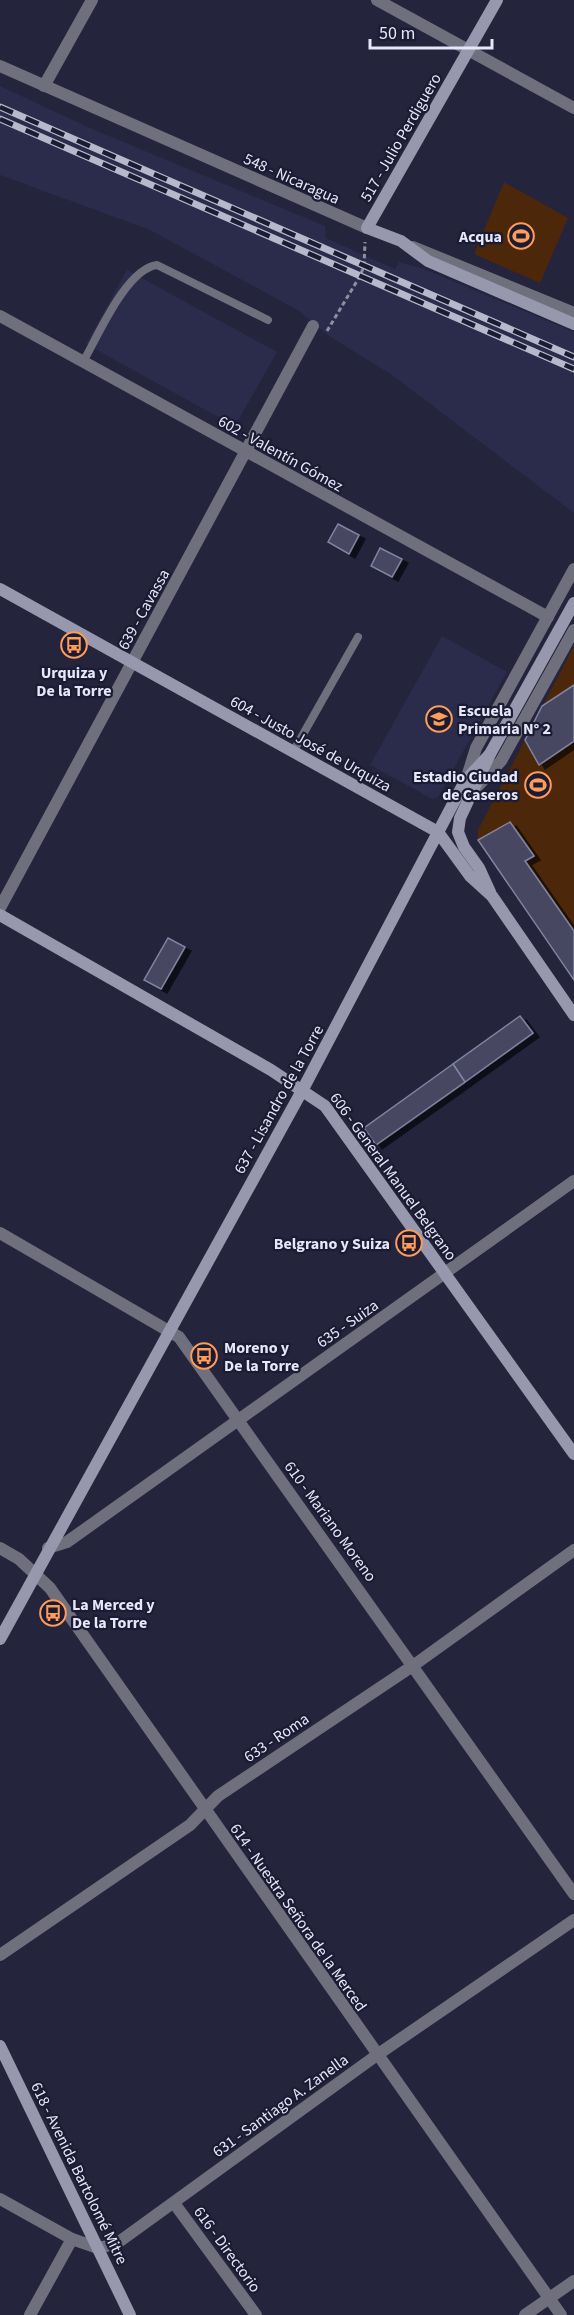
<svg xmlns="http://www.w3.org/2000/svg" width="574" height="2315" viewBox="0 0 574 2315" font-family="'Source Sans 3',sans-serif">
<defs>
<filter id="shadow"><feDropShadow dx="6" dy="4" stdDeviation="0" flood-color="#0009"/></filter>
</defs>
<rect width="100%" height="100%" fill="#24243d"/>
<g fill="#2b2b4b">
<path d="M0,86l90,42 235,98 1,12 69,31 4,-7 25,7 150,63v181l-182,-138 -63,-39 -30,-25 -149,-81 -150,-55z"/>
<path d="M127,270l150,82 -38,67 -10,4 -143,-79z"/>
<path d="M442,636l65,36 -69,125 -6,2 -62,-34z"/>
</g>
<g fill="#4d2709">
<path d="M504,182l64,36 -28,65 -66,-29z"/>
<path d="M574,646v334l-96,-140v-10z"/>
</g>
<g fill="#464762" stroke="#8183a1" stroke-width="1.5" filter="url(#shadow)">
<path d="M338,524l21,11 -10,19 -21,-12z"/>
<path d="M380,548l22,11 -10,18 -21,-11z"/>
<path d="M574,685v56l-35,24 -14,-25 17,-34z"/>
<path d="M510,822l24,34 -9,5 49,70v49l-96,-140z"/>
<path d="M168,938l17,9 -24,42 -17,-9z"/>
<path d="M520,1016l13,17 -68,49 -12,-18z"/>
<path d="M453,1064l12,18 -89,63 -12,-17z"/>
</g>
<g fill="none" stroke-linecap="round" stroke-linejoin="round">
<path stroke="#8d8ea2" stroke-width="3" stroke-dasharray="4.5 3" stroke-linecap="butt" d="M327,331l33,-55 4,-10 1,-24"/>
<g stroke="#6f6f7d" stroke-width="8">
<path d="M83,362c15,-26 43,-93 74,-97l111,55"/>
<path d="M293,752l65,-115"/>
</g>
<g stroke="#6f6f7d" stroke-width="12">
<path d="M377,0l197,108"/>
<path d="M0,66l367,162"/>
<path d="M44,86l48,-86"/>
<path d="M413,247l161,66"/>
<path d="M0,316l548,301"/>
<path d="M466,780l10,-32 98,-179"/>
<path d="M476,788l25,-27 73,-131"/>
<path d="M0,908l313,-582"/>
<path d="M0,1233l179,104 395,557"/>
<path d="M0,1548l19,11 31,29 511,727"/>
<path d="M48,1548l19,-6 507,-361"/>
<path d="M0,1955l190,-130 28,-29 196,-131 160,-115"/>
<path d="M0,2199l72,40 26,9 18,-4 261,-189 197,-135"/>
<path d="M174,2203l82,112"/>
<path d="M30,2315l42,-76"/>
<path d="M525,2315l49,-34"/>
</g>
<g stroke="#9798ae" stroke-width="12">
<path d="M497,0l-130,228 34,13 27,20 146,63"/>
<path d="M0,589l438,243 32,44 22,20 82,119"/>
<path d="M490,892l-11,-24 -15,-21 -6,-15 2,-14 30,-64 84,-151"/>
<path d="M0,915l271,155 54,36 249,348"/>
<path d="M0,1639l303,-550 162,-308 25,-27"/>
<path d="M0,2046l130,269"/>
</g>
<g stroke="#b6b8cb" stroke-width="7">
<g id="rail">
<path d="M0,107l574,250"/>
<path d="M0,119l574,250"/>
</g>
</g>
<use href="#rail" stroke="#1b1b33" stroke-width="4.5" stroke-dasharray="14" stroke-linecap="butt"/>
</g>
<defs>
<g id="stadium-ring" transform="scale(1.35)"><circle r="9.5" fill="#1b1b33" stroke="#fe9c58" stroke-width="1.5"/><path d="M0-5a6.5 5 0 1 0 0 10a6.5 5 0 1 0 0-10ZM-3.5-1.8h7v3.6h-7Z" fill="#fe9c58"/></g>
<g id="bus-ring" transform="scale(1.35)"><circle r="9.5" fill="#1b1b33" stroke="#fe9c58" stroke-width="1.5"/><path d="M-5-6H5V4H4V6H2V4H-2V6H-4V4H-5ZM-3.5-4V0h7V-4ZM-3.5 1.2v1.5H-2V1.2ZM2 1.2v1.5H3.5V1.2Z" fill="#fe9c58"/></g>
<g id="school-ring" transform="scale(1.35)"><circle r="9.5" fill="#1b1b33" stroke="#fe9c58" stroke-width="1.5"/><path d="M0-5L7-2L0 1L-7-2ZM-4 1L0 2.5L4 1V4Q0 6-4 4Z" fill="#fe9c58"/></g>
</defs>
<g fill-rule="evenodd">
<use href="#stadium-ring" x="521" y="236"/>
<use href="#bus-ring" x="74" y="645"/>
<use href="#school-ring" x="439" y="719"/>
<use href="#stadium-ring" x="538" y="785"/>
<use href="#bus-ring" x="409" y="1243"/>
<use href="#bus-ring" x="204" y="1356"/>
<use href="#bus-ring" x="53" y="1613"/>
</g>
<g text-anchor="middle" stroke-width="4.5" stroke-linejoin="round" paint-order="stroke">
<g font-size="16" fill="#e6e8f9" stroke="#1b1b33">
<text transform="translate(400 137) rotate(-60)" y="6">517 - Julio Perdiguero</text>
<text transform="translate(292 178) rotate(24)" y="6">548 - Nicaragua</text>
<text transform="translate(281 453) rotate(29)" y="6">602 - Valentín Gómez</text>
<text transform="translate(143 609) rotate(-61)" y="6">639 - Cavassa</text>
<text transform="translate(311 743) rotate(29)" y="6">604 - Justo José de Urquiza</text>
<text transform="translate(278 1099) rotate(-61)" y="6">637 - Lisandro de la Torre</text>
<text transform="translate(394 1176) rotate(54)" y="6">606 - General Manuel Belgrano</text>
<text transform="translate(347 1323) rotate(-35)" y="6">635 - Suiza</text>
<text transform="translate(331 1521) rotate(54)" y="6">610 - Mariano Moreno</text>
<text transform="translate(276 1737) rotate(-34)" y="6">633 - Roma</text>
<text transform="translate(299 1917) rotate(55)" y="6">614 - Nuestra Señora de la Merced</text>
<text transform="translate(280 2105) rotate(-36)" y="6">631 - Santiago A. Zanella</text>
<text transform="translate(80 2173) rotate(64)" y="6">618 - Avenida Bartolomé Mitre</text>
<text transform="translate(228 2249) rotate(54)" y="6">616 - Directorio</text>
</g>
<g font-size="16" font-weight="bold" fill="#e6e8f9" stroke="#1b1b33" text-anchor="end">
<text x="502" y="242">Acqua</text>
<text x="74" y="678" text-anchor="middle">Urquiza y<tspan x="74" dy="18">De la Torre</tspan></text>
<text x="458" y="716" text-anchor="start">Escuela<tspan x="458" dy="18">Primaria N° 2</tspan></text>
<text x="518" y="782">Estadio Ciudad<tspan x="518" dy="18">de Caseros</tspan></text>
<text x="390" y="1249">Belgrano y Suiza</text>
<text x="224" y="1353" text-anchor="start">Moreno y<tspan x="224" dy="18">De la Torre</tspan></text>
<text x="72" y="1610" text-anchor="start">La Merced y<tspan x="72" dy="18">De la Torre</tspan></text>
</g>
</g>
<path d="M370 39v9h122v-9" fill="none" stroke="#e6e8f9" stroke-width="3"/>
<text x="379" y="39" font-size="18" fill="#e6e8f9" stroke="#1b1b33" stroke-width="4.5" paint-order="stroke">50 m</text>
</svg>
